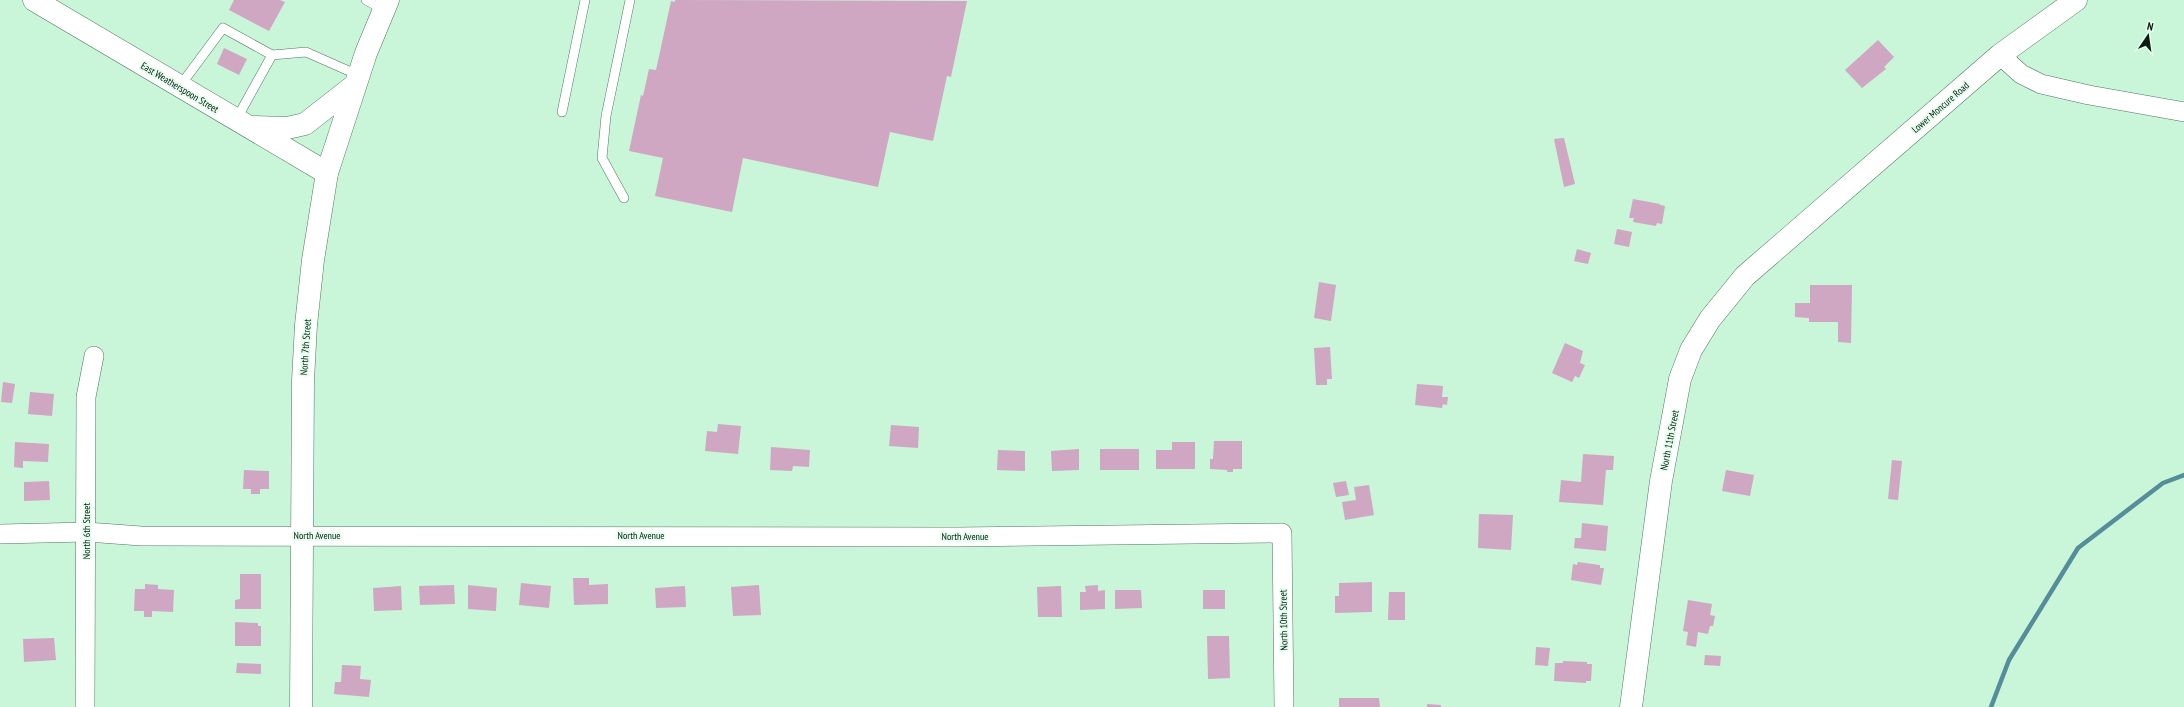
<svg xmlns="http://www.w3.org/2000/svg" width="2184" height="707" viewBox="0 0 2184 707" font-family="'PT Sans Narrow',sans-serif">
<rect width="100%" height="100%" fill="#c9f5d9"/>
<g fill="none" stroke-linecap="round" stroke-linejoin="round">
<path stroke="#558e9a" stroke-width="4.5" d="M1991,707l18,-47 69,-112 85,-65 21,-8"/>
</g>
<g fill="#cfa7c3">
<path d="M234,0h46l5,2 -16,29 -40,-21z"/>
<path d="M675,0l292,1 -16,76 -4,-1 -14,65 -43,-9 -12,55 -135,-29 -11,54 -77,-16 8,-38 -34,-7 12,-56 2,1 6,-27 7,1 15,-69 4,1z"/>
<path d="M1878,40l16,17 -10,10 2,2 -24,19 -17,-18z"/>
<path d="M224,48l23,11 -8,16 -22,-11z"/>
<path d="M1564,138l11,46 -11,3 -10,-48z"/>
<path d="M1633,199l27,5v1l5,1 -3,18 -5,-1 -1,3 -23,-4 1,-4h-5z"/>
<path d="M1617,229l15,3 -3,15 -15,-3z"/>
<path d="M1577,249l14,4 -3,11 -14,-3z"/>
<path d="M1319,282l17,3 -5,36 -17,-3z"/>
<path d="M1810,285h42l-1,58 -13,-1v-20h-29v-4l-14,-1v-14h15z"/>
<path d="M1565,343l18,8 -3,12 5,2 -6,13 -4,-2 -3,6 -20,-9z"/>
<path d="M1330,347l2,32h-5v6h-11l-2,-37z"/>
<path d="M3,382l12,2 -3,19 -11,-1z"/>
<path d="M1417,384l26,2 -1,11h6l-1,8 -4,-1 -1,4 -27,-3z"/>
<path d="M30,392l24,2 -2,22 -24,-2z"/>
<path d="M718,424l23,2 -3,28 -33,-3 2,-20 10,1z"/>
<path d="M891,425l28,2 -1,21 -29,-2z"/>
<path d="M1214,441h28v28h-9v3h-6v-2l-17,-1v-10h3z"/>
<path d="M15,442l34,2 -1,18 -25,-1v7l-9,-1z"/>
<path d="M1172,442h23v27h-39v-19h16z"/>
<path d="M771,447l39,3 -1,17 -16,-1 -1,5 -22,-1z"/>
<path d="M1079,449v21l-27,1 -1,-20z"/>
<rect x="1100" y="449" width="39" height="21"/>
<path d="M998,450l27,1v20l-28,-1z"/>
<path d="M1583,454l31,2 -1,14h-7l-3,35 -44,-3 2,-22 20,2z"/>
<path d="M1892,460l10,1 -4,39 -10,-1z"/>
<path d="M244,470l25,1v18h-9v5h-9v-5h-8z"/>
<path d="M1726,470l28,5 -4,21 -28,-5z"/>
<path d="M49,481l1,19 -26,1v-19z"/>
<path d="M1346,481l3,14 -13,2 -3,-14z"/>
<path d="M1369,485l5,30 -29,5 -3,-18 14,-2 -2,-13z"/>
<path d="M1479,514l34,1 -2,35 -33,-2z"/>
<path d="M1582,523l26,3 -2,25 -32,-3 1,-10h6z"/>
<path d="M1578,562l22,3v3h4l-3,17 -30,-5 2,-16 4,1z"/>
<path d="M240,574h21v35h-26v-9l5,-1z"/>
<path d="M573,578h16v7l19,-1v20l-34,1z"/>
<path d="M1372,582v30l-37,1v-17h4v-13z"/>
<path d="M521,583l30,3 -2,22 -30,-3z"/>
<path d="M145,584l13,1v4l16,1 -1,22 -21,-1v6h-8v-6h-10l1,-22h10z"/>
<path d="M454,585l1,19 -35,1 -1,-19z"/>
<path d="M468,585l29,3 -1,23 -28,-2z"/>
<path d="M759,585l2,30 -28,1 -2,-29z"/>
<path d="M1098,585v6l7,-1v19l-25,1v-18h6l-1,-6z"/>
<path d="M401,586l1,24 -28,1 -1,-23z"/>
<path d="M685,586l1,21 -30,1 -1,-20z"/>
<path d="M1061,586l1,31h-24l-1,-30z"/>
<path d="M1115,590h26l1,18 -27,1z"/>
<rect x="1203" y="590" width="22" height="19"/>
<path d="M1389,592h16v28h-17z"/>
<path d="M1688,600l24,4 -2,11 5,1 -2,10h-3l-2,8 -10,-2 -2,15 -10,-2 2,-13 -5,-1z"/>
<path d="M235,622l23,1v3h3v20h-26z"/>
<path d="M1207,636h22l1,42 -22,1z"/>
<path d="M54,638l2,22 -32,2 -1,-23z"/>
<path d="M1536,647l14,1 -2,18 -13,-1z"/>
<path d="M1705,655l16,1 -1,10 -16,-1z"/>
<path d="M1563,661l24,1v2h5l-1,17h-5v2l-32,-2 1,-18h8z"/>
<path d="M237,663l24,1v10l-25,-1z"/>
<path d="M342,665l19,1 -1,13 11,1 -2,17 -35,-3 1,-12h6z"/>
<path d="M1339,698h40l1,9h-41z"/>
<path d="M1427,704l14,1v2h-14z"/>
</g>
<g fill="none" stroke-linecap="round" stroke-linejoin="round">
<g stroke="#4f775f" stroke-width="10">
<g id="lane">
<path d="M366,0l18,10"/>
<path d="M180,86l43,-58 49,27 34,-3 52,23"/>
<path d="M562,112l23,-112"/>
<path d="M236,120l36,-65"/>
<path d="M624,198l-22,-40 4,-42 24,-116"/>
</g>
</g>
<g stroke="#4f775f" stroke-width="20">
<g id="street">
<path d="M2000,55l21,19 20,10 48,11 95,17"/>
<path d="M0,534l87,-2 54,4 816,1 325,-4 2,174"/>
<path d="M85,707l1,-310 8,-41"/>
</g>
</g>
<g stroke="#4f775f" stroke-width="23">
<g id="secondary">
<path d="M34,0l293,173"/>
<path d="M250,127l37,1 18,-4 50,-39"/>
<path d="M301,707l2,-327 3,-55 7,-65 14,-87 39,-120 22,-53"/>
<path d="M1631,707l30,-226 19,-102 11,-29 19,-31 35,-43 255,-221 76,-55"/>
</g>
</g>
<use href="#lane" stroke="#fff" stroke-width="9"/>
<use href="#street" stroke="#fff" stroke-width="19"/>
<use href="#secondary" stroke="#fff" stroke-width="22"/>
</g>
<g text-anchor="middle" stroke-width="3.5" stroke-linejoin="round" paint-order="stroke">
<g font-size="10" fill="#0b1b12" stroke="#e3feed">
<text transform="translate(180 87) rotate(31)" y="4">East Weatherspoon Street</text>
<text transform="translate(1940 107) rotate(-41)" y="4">Lower Moncure Road</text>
<text transform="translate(305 347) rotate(-86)" y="4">North 7th Street</text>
<text transform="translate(1669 440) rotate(-79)" y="4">North 11th Street</text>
<text transform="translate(86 531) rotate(-90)" y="4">North 6th Street</text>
<text x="317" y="539">North Avenue</text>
<text x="641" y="539">North Avenue</text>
<text x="965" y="540">North Avenue</text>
<text transform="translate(1283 620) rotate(-91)" y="4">North 10th Street</text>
</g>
</g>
<g transform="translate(2148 36) rotate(13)" stroke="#e3feed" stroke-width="3" paint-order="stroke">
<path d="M0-3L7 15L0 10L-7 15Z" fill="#0b1b12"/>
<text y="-6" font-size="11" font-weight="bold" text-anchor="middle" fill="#0b1b12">N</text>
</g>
</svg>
